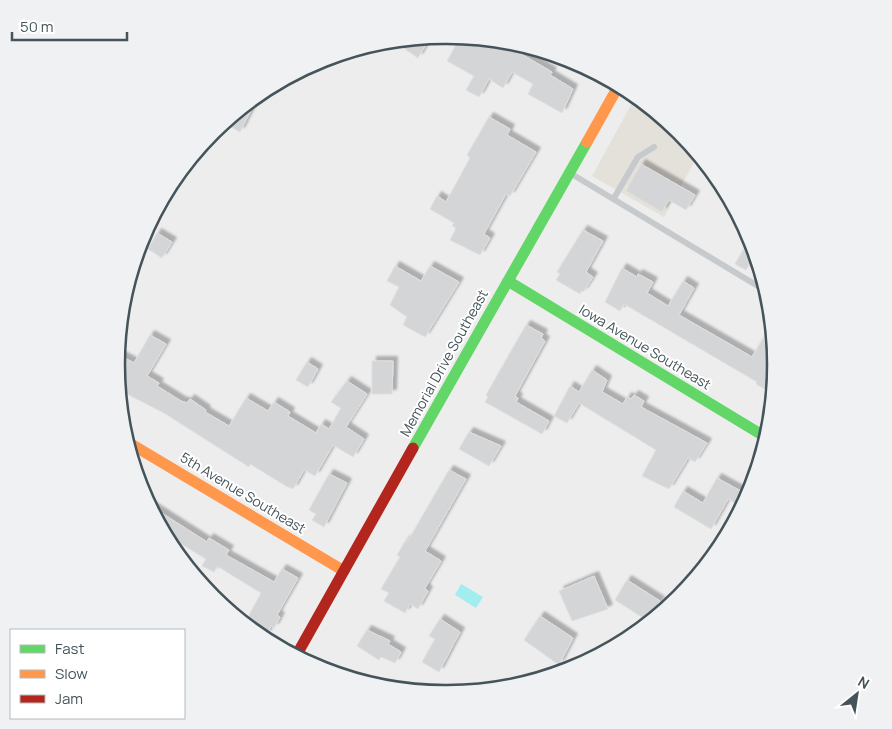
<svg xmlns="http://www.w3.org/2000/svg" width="892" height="729" viewBox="0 0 892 729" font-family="Manrope,sans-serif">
<defs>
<filter id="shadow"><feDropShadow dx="4.5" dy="-4.5" stdDeviation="1" flood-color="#0004"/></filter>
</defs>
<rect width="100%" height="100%" fill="#eeeded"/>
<path fill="#e4e0da" d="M636,96l43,36 19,23 -34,62 -72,-41z"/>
<path fill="#a2eeee" d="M461,584l22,13 -7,11 -21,-13z"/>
<g fill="#d3d5d6" stroke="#dfdfe0" filter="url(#shadow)">
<path d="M431,36l-13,22 -16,-11 5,-8z"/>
<path d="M461,36l36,4 55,32 -2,3 23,14 -11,24 -34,-19 5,-10 -21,-12 -9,16 -14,-9 -10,18 -13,-7 8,-14 -27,-15z"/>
<path d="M259,94l-19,38 -16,-9 6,-6z"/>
<path d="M489,117l21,12 -3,6 29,17 -26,44 -4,-2 -22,40 6,4 -10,17 -30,-15 5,-9v-4l-3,-1 2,-3 -24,-14 7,-13 9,6 24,-44 -3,-3z"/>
<path d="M641,164l54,31 -9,15 -17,-10 -7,12 -36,-21z"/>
<path d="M583,230l20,11 -17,31 7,5 -10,15 -2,-1 -1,3 -24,-14 4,-6 -3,-2z"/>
<path d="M157,233l15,9 -10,16 -14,-9z"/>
<path d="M743,250l11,6 -8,14 -11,-6z"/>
<path d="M395,266l26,15 9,-15 29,16 -34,55 -22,-12 4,-8 -17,-12 9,-18 -12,-6z"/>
<path d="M622,268l15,9 1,-3 15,8 -6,11 21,13 15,-25 11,7 -15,27 73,42 11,-19 11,7 1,20 -2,29 -17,-10 1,-2 -133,-78 -4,7 -15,-9z"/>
<path d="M526,325l17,9 -2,4 4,3 -30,55 3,2 -2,4 33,19 -7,13 -57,-32 3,-5 -2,-2z"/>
<path d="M150,335l16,9 -19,32 12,7 -2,3 24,15 6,2 3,-4 16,11 -1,2 24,14 17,-28 22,13 6,-9 16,10 -2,4 28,17 5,-9 8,5 12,-21 -10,-6 16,-21 20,13 -21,33 18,12 -11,18 -20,-12 -18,31 -11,-6 -11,19 -7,-3 -36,-22 -1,3 -85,-54 -45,-23 -2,-26 4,-8 13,7z"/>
<path d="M372,361h21l-1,33h-20z"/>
<path d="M307,362l11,7 -10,18 -12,-7z"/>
<path d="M592,370l15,10 -5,12 21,12 4,-7 4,2 3,-4 10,6 -3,6 66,36 -12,19 -7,-4 -19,31 -27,-13 14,-26 -77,-47 -12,20 -13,-7 16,-30 9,6z"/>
<path d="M469,432l32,14 -12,20 -30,-17z"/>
<path d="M449,470l17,9 -41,72 16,10 -16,27 3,3 -10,18 -8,-5 -5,9 -21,-12 5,-8 -8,-4 19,-32 -3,-2 9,-15 2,1z"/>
<path d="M329,474l18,9 -23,44 -12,-7 4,-6 -7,-4z"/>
<path d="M717,478l31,17 -6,12 -14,-8 -17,30 -37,-22 9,-16 20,12z"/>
<path d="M149,505l58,37 2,-4 20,12 -3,5 48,27 8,-13 16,9 -21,37 3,2 -6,11 -3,-2 -5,9 -21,-12 16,-30 -44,-27 -3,6 -12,-6 4,-7 -41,-25z"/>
<path d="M594,576l14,33 -36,12 -13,-30z"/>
<path d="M627,580l33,21 -12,20 -33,-21z"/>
<path d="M540,616l33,22 -14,27 -35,-25z"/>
<path d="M440,619l20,13 -21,40 -17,-10 13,-23 -6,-3z"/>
<path d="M367,630l23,11 -2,3 13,8 -6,11 -14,-6 -2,3 -22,-14z"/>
</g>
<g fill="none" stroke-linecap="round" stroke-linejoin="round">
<g stroke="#c7cacc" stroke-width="6">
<path d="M570,173l196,118"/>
<path d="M614,198l24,-41 16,-10"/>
</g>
<g stroke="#63d668" stroke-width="11">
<path d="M508,281l259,157"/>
<path d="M413,448l174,-306"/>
</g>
<g stroke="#ff974d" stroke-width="11">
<path d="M587,142l32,-57"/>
<path d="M126,441l218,130"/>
</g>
<path stroke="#b3261e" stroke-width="11" d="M296,656l117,-208"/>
</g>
<g text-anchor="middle" stroke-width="4" stroke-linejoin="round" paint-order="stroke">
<g font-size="14" fill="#44545a" stroke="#fff">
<text transform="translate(645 347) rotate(31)" y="5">Iowa Avenue Southeast</text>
<text transform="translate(444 363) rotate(-61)" y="5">Memorial Drive Southeast</text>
<text transform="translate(243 493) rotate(31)" y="5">5th Avenue Southeast</text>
</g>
</g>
<path d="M0 0H892V729H0ZM445 44H447A320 320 0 0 1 767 364V365A320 320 0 0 1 447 685H445A320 320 0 0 1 125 365V364A320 320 0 0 1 445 44Z" fill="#f0f1f2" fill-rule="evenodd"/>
<path fill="none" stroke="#44545a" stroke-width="2.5" d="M445 44H447A320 320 0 0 1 767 364V365A320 320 0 0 1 447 685H445A320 320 0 0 1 125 365V364A320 320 0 0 1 445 44Z"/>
<rect x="10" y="629" width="175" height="90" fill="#ffffff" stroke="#b4bbbd"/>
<rect x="20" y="645" width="25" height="8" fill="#63d668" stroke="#b4bbbd"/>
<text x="55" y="654" font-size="15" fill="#44545a">Fast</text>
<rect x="20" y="670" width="25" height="8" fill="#ff974d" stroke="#b4bbbd"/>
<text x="55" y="679" font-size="15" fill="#44545a">Slow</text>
<rect x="20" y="695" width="25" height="8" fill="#b3261e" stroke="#b4bbbd"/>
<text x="55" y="704" font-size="15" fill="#44545a">Jam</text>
<g transform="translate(857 694) rotate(30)" stroke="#ffffff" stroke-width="4" paint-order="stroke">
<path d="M0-4L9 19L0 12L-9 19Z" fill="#44545a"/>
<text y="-8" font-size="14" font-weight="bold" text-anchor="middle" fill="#44545a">N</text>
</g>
<path d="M12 32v8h115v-8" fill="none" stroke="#44545a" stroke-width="2.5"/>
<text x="20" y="32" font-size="15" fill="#44545a" stroke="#ffffff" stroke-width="4" paint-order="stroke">50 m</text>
</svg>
